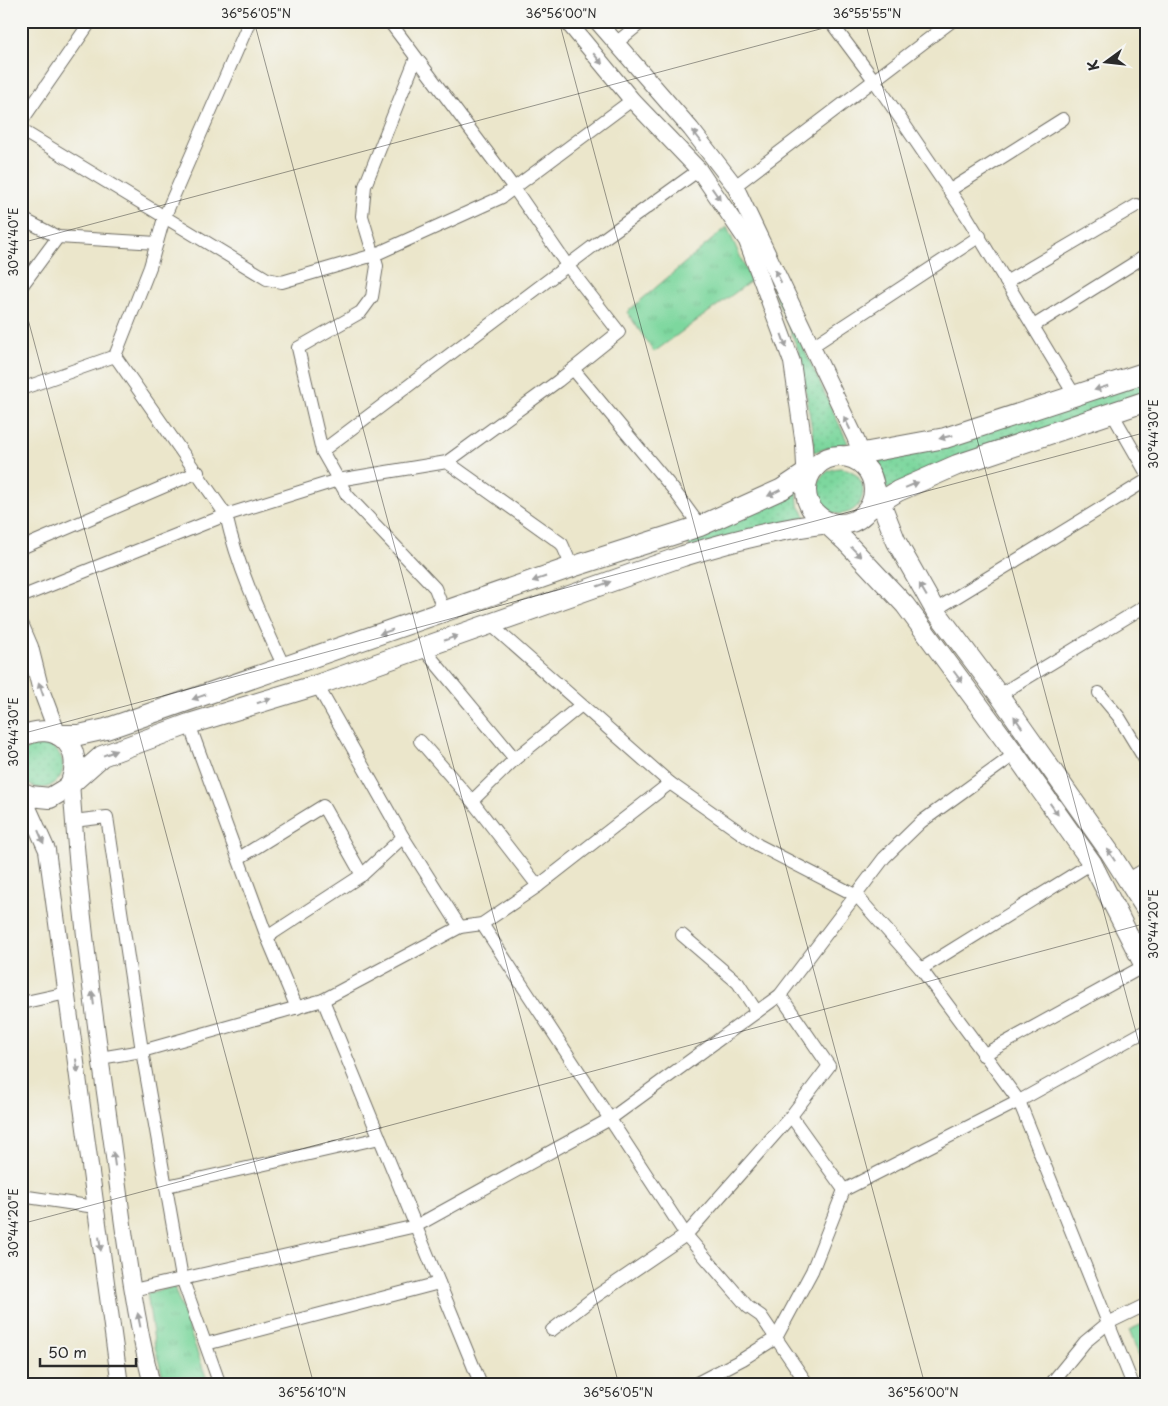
<svg xmlns="http://www.w3.org/2000/svg" width="1168" height="1406" viewBox="0 0 1168 1406" font-family="'Playpen Sans',sans-serif">
<defs>
<pattern id="grass-dots" width="8" height="8" patternUnits="userSpaceOnUse" patternTransform="scale(1.25)"><rect width="8" height="8" fill="#7dd79e"/><path d="M2 2h.1M6 6h.1" fill="none" stroke="#6cb988" stroke-width="1.8" stroke-linecap="round"/></pattern>
<pattern id="park-tufts" width="24" height="20" patternUnits="userSpaceOnUse" patternTransform="scale(1.25)"><rect width="24" height="20" fill="#7dd79e"/><path d="M3 7l-1-3M5 7V3M7 7l1-3M15 17l-1-3M17 17v-4M19 17l1-3" fill="none" stroke="#6cb988"/></pattern>
</defs>
<rect width="100%" height="100%" fill="#f6f6f2"/>
<filter id="ink" filterUnits="userSpaceOnUse"><feTurbulence type="fractalNoise" baseFrequency=".02" numOctaves="2"/><feDisplacementMap in="SourceGraphic" scale="10" xChannelSelector="R" yChannelSelector="G"/><feConvolveMatrix kernelMatrix="1 2 1 2 8 2 1 2 1" color-interpolation-filters="sRGB"/></filter>
<filter id="wash" filterUnits="userSpaceOnUse"><feTurbulence type="fractalNoise" baseFrequency=".0096" numOctaves="4" result="noise"/><feDisplacementMap in="SourceGraphic" scale="20" xChannelSelector="R" yChannelSelector="G"/><feGaussianBlur stdDeviation="1.12" result="paint"/><feColorMatrix in="noise" values="0 0 0 0 0 0 0 0 0 0 0 0 0 0 0 0 0 1.4 0 .05"/><feComposite in="paint" operator="in"/></filter>
<g filter="url(#wash)">
<rect width="100%" height="100%" fill="#ebe6cb"/>
<g fill="url(#grass-dots)" stroke="#548164">
<path d="M753,240l95,203 -35,9 1,-10 -15,-90z"/>
<path d="M1147,380v11l-262,99 -3,-16 -7,-14z"/>
<circle cx="840" cy="491" r="23"/>
<path d="M797,489l1,15 8,13 -116,31 -2,-6 29,-11z"/>
<circle cx="41" cy="766" r="22"/>
</g>
<g fill="url(#park-tufts)" stroke="#548164">
<path d="M727,227l24,54 -97,71 -27,-40z"/>
<path d="M174,1287l35,98h-44l-10,-38 -8,-54z"/>
<path d="M1147,1322v54l-18,-46z"/>
</g>
</g>
<g filter="url(#ink)">
<g fill="none" stroke-linecap="round" stroke-linejoin="round">
<g stroke="#6e6c63" stroke-width="14">
<g id="minor">
<path d="M389,21l125,167 53,77 52,67 -61,49 -111,81 115,82 10,23"/>
<path d="M830,21l44,59 92,135 109,181"/>
<path d="M616,43l27,-22"/>
<path d="M416,58l-51,128 -3,30 15,50 -5,31 -11,15 -63,36 24,103 25,44 88,93 9,23"/>
<path d="M21,122l70,-101"/>
<path d="M21,130l246,149 15,3 92,-27 128,-58 130,-97"/>
<path d="M735,186l217,-165"/>
<path d="M950,190l113,-71"/>
<path d="M21,218l37,19 99,6"/>
<path d="M1006,282l131,-77"/>
<path d="M21,287l37,-50"/>
<path d="M1035,325l112,-70"/>
<path d="M811,347l169,-111"/>
<path d="M115,356l35,-89 14,-49 84,-193"/>
<path d="M573,369l100,120 27,37"/>
<path d="M21,389l94,-33 111,159c12,54 35,102 58,152"/>
<path d="M1112,413l35,61"/>
<path d="M322,451l270,-204 107,-77"/>
<path d="M21,548l177,-76"/>
<path d="M21,597l205,-82 112,-35 109,-18"/>
<path d="M935,610l212,-130"/>
<path d="M490,624l180,159 88,62 99,51 64,73 98,132 114,284"/>
<path d="M423,648l92,111"/>
<path d="M317,685l86,152 57,90"/>
<path d="M1099,693l20,24 28,46"/>
<path d="M999,695l148,-90"/>
<path d="M189,724l78,213 30,71"/>
<path d="M420,741l52,60 66,85"/>
<path d="M472,801l43,-42 65,-53"/>
<path d="M73,821l34,-4 35,234 40,227 38,107"/>
<path d="M239,858l84,-52 39,69"/>
<path d="M1127,880l20,-12"/>
<path d="M482,924l204,311 62,72 13,9 47,69"/>
<path d="M682,935l56,48 19,29"/>
<path d="M267,937l95,-62 41,-38"/>
<path d="M921,969l171,-106"/>
<path d="M323,1000l158,385"/>
<path d="M21,1003l46,-10"/>
<path d="M983,1055l161,-89"/>
<path d="M100,1058l42,-7 181,-51 137,-73 22,-3 56,-38 132,-103"/>
<path d="M791,1116l53,74 175,-89 128,-71"/>
<path d="M167,1186l213,-48"/>
<path d="M21,1196l74,11"/>
<path d="M133,1290l283,-64 194,-107 170,-124 104,-137 37,-36 94,-68"/>
<path d="M552,1330l40,-31 94,-64 105,-119 38,-50 -49,-71"/>
<path d="M206,1344l233,-61"/>
<path d="M693,1385l50,-26 33,-21 36,-67 32,-81"/>
<path d="M1050,1385l35,-43 23,-19 39,-19"/>
</g>
</g>
<g stroke="#6e6c63" stroke-width="18">
<g id="tertiary">
<path d="M567,21l65,79 67,70 48,71 45,121 12,83 2,43"/>
<path d="M597,21l94,108 44,57 120,251 12,31"/>
<path d="M21,626l9,21 10,40 18,48"/>
<path d="M71,782c8,121 24,241 41,360 11,81 20,163 40,243"/>
<path d="M21,792l26,58 73,535"/>
</g>
</g>
<g stroke="#6e6c63" stroke-width="21">
<g id="secondary">
<path d="M875,488l21,53 39,69 64,85 110,156 38,60"/>
<path d="M820,518l26,24 59,63 110,149 77,109 55,108"/>
</g>
</g>
<g stroke="#6e6c63" stroke-width="22">
<g id="primary">
<circle cx="840" cy="490" r="34"/>
<path d="M847,456l98,-18 202,-66"/>
<path d="M869,509l29,-18 59,-26 190,-64"/>
<path d="M58,735h21l27,-6 466,-162 128,-41 82,-37 33,-22"/>
<path d="M21,737c35,-18 64,9 50,45"/>
<path d="M21,792l9,4 20,2 15,-9 37,-33 87,-32 128,-39 366,-129c48,-15 97,-28 147,-33"/>
</g>
</g>
<use href="#minor" stroke="#fff" stroke-width="12"/>
<use href="#tertiary" stroke="#fff" stroke-width="16"/>
<use href="#secondary" stroke="#fff" stroke-width="19"/>
<use href="#primary" stroke="#fff" stroke-width="20"/>
</g>
<defs><path id="oneway-solid" d="M-6-.8H1V-3.2L6.5 0L1 3.2V.8H-6Z" transform="scale(1.25)"/></defs>
<g fill="#a0a0a0">
<use href="#oneway-solid" transform="translate(598 59) rotate(50)"/>
<use href="#oneway-solid" transform="translate(697 136) rotate(-127)"/>
<use href="#oneway-solid" transform="translate(716 194) rotate(55)"/>
<use href="#oneway-solid" transform="translate(778 276) rotate(-116)"/>
<use href="#oneway-solid" transform="translate(784 341) rotate(70)"/>
<use href="#oneway-solid" transform="translate(1101 388) rotate(162)"/>
<use href="#oneway-solid" transform="translate(847 423) rotate(-116)"/>
<use href="#oneway-solid" transform="translate(946 437) rotate(166)"/>
<use href="#oneway-solid" transform="translate(912 485) rotate(-23)"/>
<use href="#oneway-solid" transform="translate(774 493) rotate(154)"/>
<use href="#oneway-solid" transform="translate(856 552) rotate(46)"/>
<use href="#oneway-solid" transform="translate(539 579) rotate(161)"/>
<use href="#oneway-solid" transform="translate(604 584) rotate(-19)"/>
<use href="#oneway-solid" transform="translate(923 590) rotate(-120)"/>
<use href="#oneway-solid" transform="translate(386 632) rotate(161)"/>
<use href="#oneway-solid" transform="translate(451 638) rotate(-20)"/>
<use href="#oneway-solid" transform="translate(958 677) rotate(53)"/>
<use href="#oneway-solid" transform="translate(41 689) rotate(-109)"/>
<use href="#oneway-solid" transform="translate(199 697) rotate(161)"/>
<use href="#oneway-solid" transform="translate(264 701) rotate(-17)"/>
<use href="#oneway-solid" transform="translate(1018 722) rotate(-125)"/>
<use href="#oneway-solid" transform="translate(110 753) rotate(-21)"/>
<use href="#oneway-solid" transform="translate(1054 809) rotate(55)"/>
<use href="#oneway-solid" transform="translate(41 837) rotate(67)"/>
<use href="#oneway-solid" transform="translate(1111 855) rotate(-123)"/>
<use href="#oneway-solid" transform="translate(93 998) rotate(-97)"/>
<use href="#oneway-solid" transform="translate(77 1066) rotate(82)"/>
<use href="#oneway-solid" transform="translate(114 1159) rotate(-98)"/>
<use href="#oneway-solid" transform="translate(100 1244) rotate(83)"/>
<use href="#oneway-solid" transform="translate(139 1320) rotate(-101)"/>
</g>
</g>
<path fill="none" stroke="#2b2b2b" stroke-width="1" stroke-opacity="0.45" d="M254,21l365,1364M559,21l366,1364M865,21l282,1052M21,243l829,-222M21,293l293,1092M21,734l1126,-302M21,1224l1126,-301"/>
<rect width="1168" height="1406" fill="none" stroke="#f6f6f2" stroke-width="55"/>
<g transform="translate(1106 62) rotate(255)" stroke="#f6f6f2" stroke-width="4" paint-order="stroke">
<path d="M0-4L9 19L0 12L-9 19Z" fill="#2b2b2b"/>
<text y="-8" font-size="14" font-weight="bold" text-anchor="middle" fill="#2b2b2b">K</text>
</g>
<path d="M40 1358v8h96v-8" fill="none" stroke="#2b2b2b" stroke-width="2.5"/>
<text x="48" y="1358" font-size="15" fill="#2b2b2b" stroke="#f6f6f2" stroke-width="4" paint-order="stroke">50 m</text>
<rect x="28" y="28" width="1112" height="1350" fill="none" stroke="#2b2b2b" stroke-width="2"/>
<g font-size="12" text-anchor="middle" fill="#2b2b2b">
<text x="256" y="18">36°56'05"N</text>
<text x="561" y="18">36°56'00"N</text>
<text x="867" y="18">36°55'55"N</text>
<text transform="translate(14 242) rotate(-90)" y="4">30°44'40"E</text>
<text transform="translate(1154 434) rotate(-90)" y="4">30°44'30"E</text>
<text transform="translate(14 732) rotate(-90)" y="4">30°44'30"E</text>
<text transform="translate(1154 924) rotate(-90)" y="4">30°44'20"E</text>
<text transform="translate(14 1223) rotate(-90)" y="4">30°44'20"E</text>
<text x="312" y="1397">36°56'10"N</text>
<text x="618" y="1397">36°56'05"N</text>
<text x="923" y="1397">36°56'00"N</text>
</g>
</svg>
